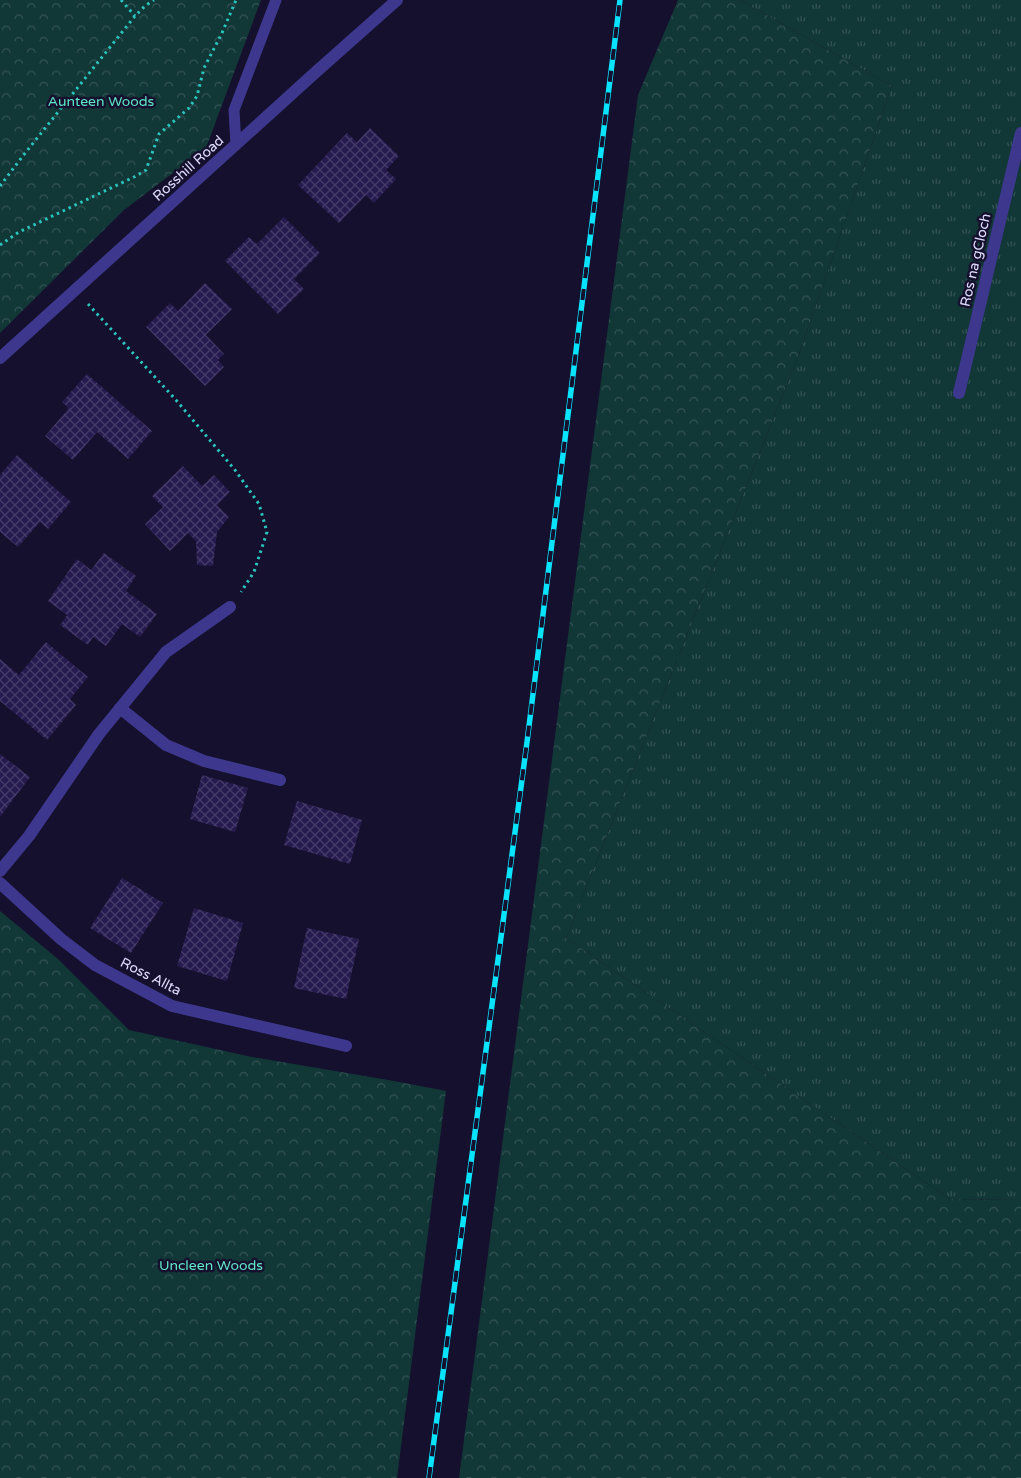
<svg xmlns="http://www.w3.org/2000/svg" width="1021" height="1478" viewBox="0 0 1021 1478" font-family="'Varela Round',sans-serif">
<defs>
<pattern id="grass-tufts" width="24" height="20" patternUnits="userSpaceOnUse" patternTransform="scale(1.25)"><rect width="24" height="20" fill="#123737"/><path d="M3 7l-1-3M5 7V3M7 7l1-3M15 17l-1-3M17 17v-4M19 17l1-3" fill="none" stroke="#345355"/></pattern>
<pattern id="forest-crowns" width="20" height="18" patternUnits="userSpaceOnUse" patternTransform="scale(1.25)"><rect width="20" height="18" fill="#123737"/><path d="M2 6a3 3 0 1 1 6 0M12 15a3 3 0 1 1 6 0" fill="none" stroke="#345355"/></pattern>
<pattern id="building-cross-hatch" width="8" height="8" patternUnits="userSpaceOnUse" patternTransform="scale(1.25)"><rect width="8" height="8" fill="#261b4f"/><path d="M0 0l8 8M0 8l8-8" fill="none" stroke="#453c69"/></pattern>
</defs>
<rect width="100%" height="100%" fill="#15102d"/>
<path fill="url(#grass-tufts)" d="M740,0h281v1200l-71,-1 -384,-261 233,-584 93,-268z"/>
<g fill="url(#forest-crowns)">
<path d="M0,0h261l-55,148 -82,62 -124,123z"/>
<path d="M678,0h62l152,86 -93,268 -233,584 384,261 71,1v278h-562l179,-1383z"/>
<path d="M0,911l58,48 71,71 123,27 142,24 52,10 -49,387h-397z"/>
</g>
<g fill="url(#building-cross-hatch)">
<path d="M370,128l29,28 -13,14 10,9 -22,24 -8,-8 -27,28 -41,-38 49,-52 10,9z"/>
<path d="M284,217l36,36 -26,26 10,10 -26,25 -53,-53 24,-24 8,7z"/>
<path d="M205,283l27,26 -26,26 18,19 -6,6 6,7 -19,19 -59,-59 24,-24 8,8z"/>
<path d="M87,374l65,57 -24,28 -31,-27 -24,28 -28,-24 24,-28 -7,-6z"/>
<path d="M17,455l54,47 -23,27 -8,-7 -22,25 -18,-15v-57z"/>
<path d="M183,466l19,20 12,-11 16,17 -13,13 12,12 -12,15 -4,34 -16,-1 -1,-24 -8,-8 -18,18 -25,-27 18,-17 -11,-11z"/>
<path d="M104,553l32,23 -10,15 31,23 -17,23 -18,-13 -16,22 -13,-9 -5,8 -28,-20 7,-10 -19,-14 29,-42 14,11z"/>
<path d="M46,642l42,35 -18,22 6,6 -29,35 -47,-39v-42l19,16z"/>
<path d="M0,754l30,23 -30,40z"/>
<path d="M202,775l46,13 -13,44 -45,-13z"/>
<path d="M297,801l65,19 -12,44 -66,-19z"/>
<path d="M122,878l41,25 -32,50 -41,-25z"/>
<path d="M194,908l49,15 -16,58 -50,-15z"/>
<path d="M307,928l52,11 -13,60 -52,-11z"/>
</g>
<g fill="none" stroke-linecap="round" stroke-linejoin="round">
<g stroke="#29c5be" stroke-width="3" stroke-dasharray="2.5 4" stroke-linecap="butt">
<path d="M121,0l14,16"/>
<path d="M0,186l22,-29 113,-141 10,-10 9,-6"/>
<path d="M0,245l19,-13 115,-55 12,-7 13,-36 30,-26 8,-12 7,-28 18,-35 14,-33"/>
<path d="M88,304l88,96 59,70 24,34 8,28 -13,40 -13,20"/>
</g>
<path stroke="#3d388e" stroke-width="11" d="M236,145l-2,-35 42,-110"/>
<g stroke="#3d388e" stroke-width="12">
<path d="M959,393l62,-260"/>
<path d="M120,708l46,37 38,16 76,19"/>
<path d="M0,871l29,-35 70,-102 67,-82 64,-45"/>
<path d="M0,883l61,56 34,26 77,41 174,40"/>
</g>
<path stroke="#3d388e" stroke-width="12" d="M0,358l317,-287 80,-71"/>
<g stroke="#08e3ff" stroke-width="5.5">
<path id="rail" d="M429,1478l98,-736 93,-742"/>
</g>
<use href="#rail" stroke="#15102d" stroke-width="4" stroke-dasharray="11" stroke-linecap="butt"/>
</g>
<g text-anchor="middle" stroke-width="5" stroke-linejoin="round" paint-order="stroke">
<g font-size="14" fill="#5fe7c7" stroke="#15102d">
<text x="101" y="106">Aunteen Woods</text>
<text x="211" y="1270">Uncleen Woods</text>
</g>
<g font-size="14" fill="#e0dcff" stroke="#15102d">
<text transform="translate(188 168) rotate(-42)" y="5">Rosshill Road</text>
<text transform="translate(975 260) rotate(-77)" y="5">Ros na gCloch</text>
<text transform="translate(151 976) rotate(27)" y="5">Ross Allta</text>
</g>
</g>
</svg>
